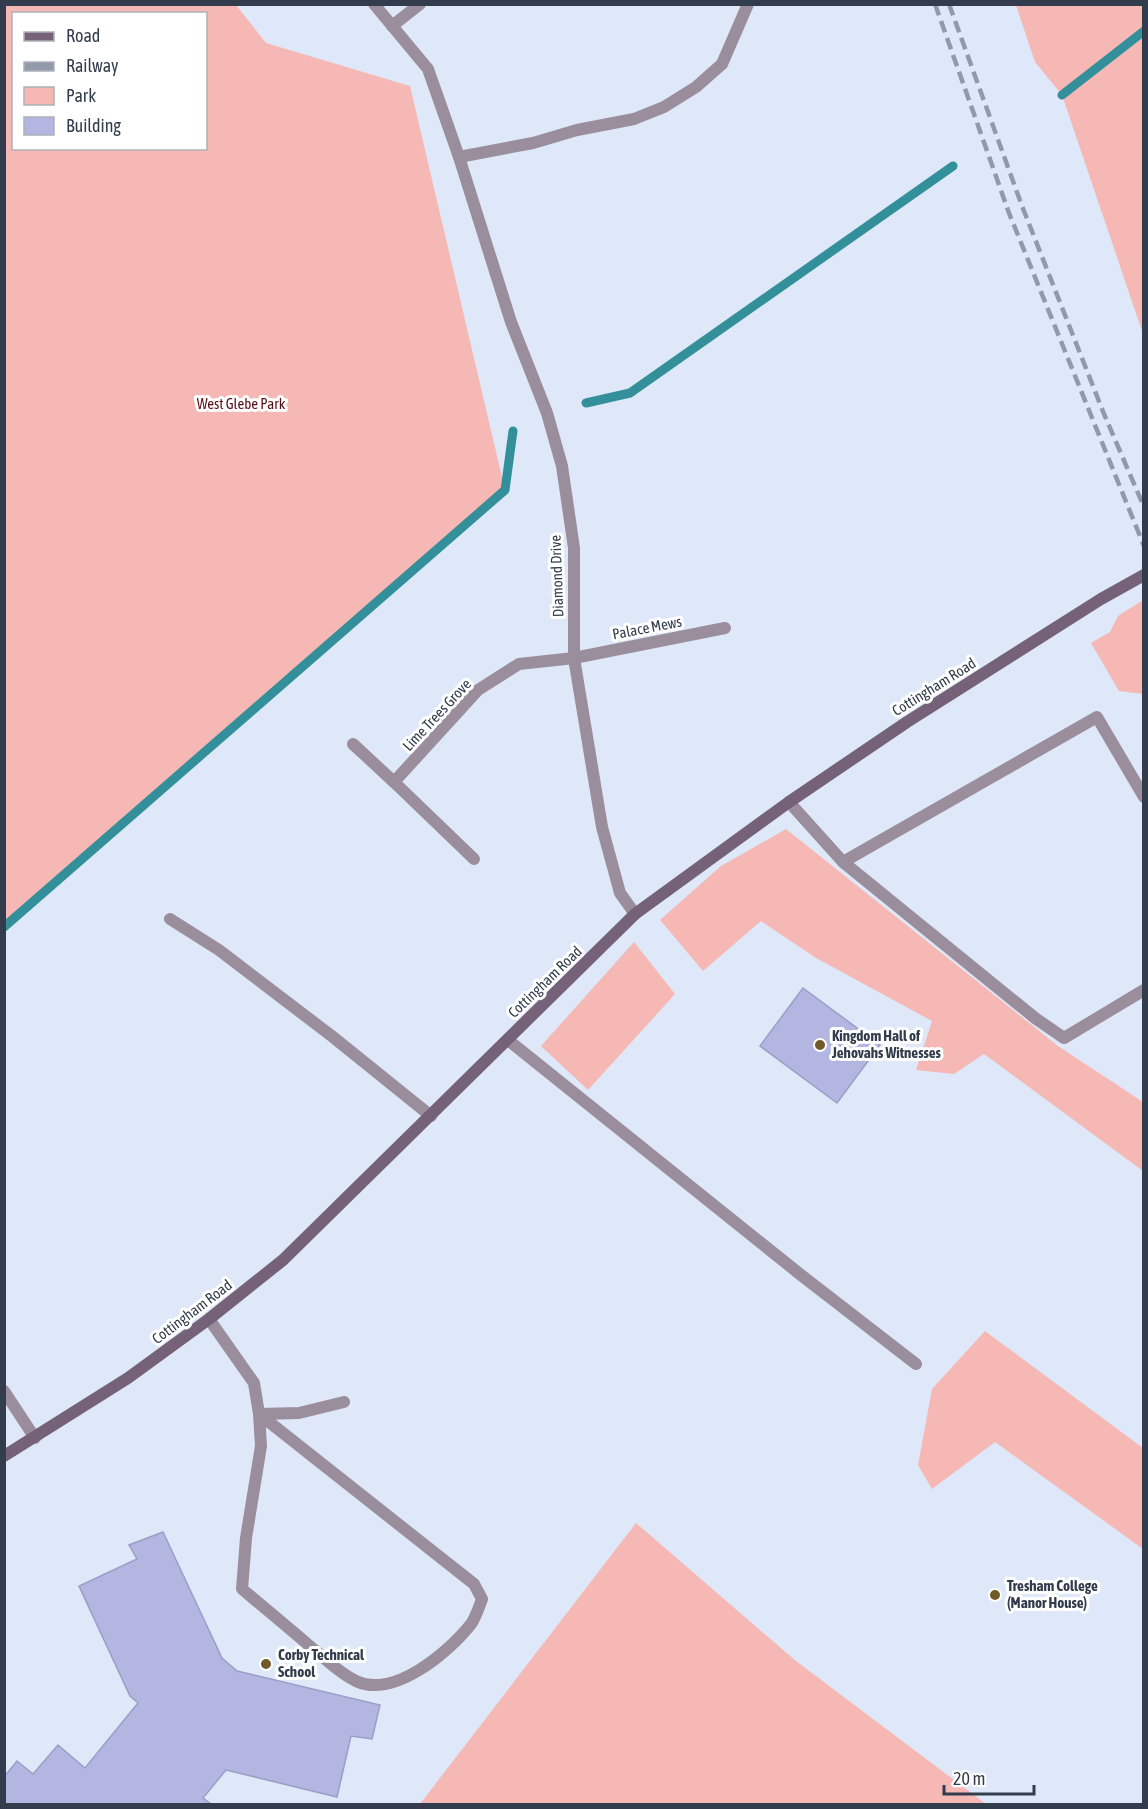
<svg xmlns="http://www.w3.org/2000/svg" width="1148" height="1809" viewBox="0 0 1148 1809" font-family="'Asap Condensed',sans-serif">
<rect width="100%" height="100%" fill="#dee8f8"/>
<g fill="#f6b8b5" fill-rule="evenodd">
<path d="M5,4l231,1 30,38 144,43 95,404 -500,437zM14,14h192v134h-192z"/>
<path d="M1016,5h127v329l-81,-239 -27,-33z"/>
<path d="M1143,600v94l-24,-3 -28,-48 19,-11 8,-16z"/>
<path d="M786,829l272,217 85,56v69l-159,-117 -30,20 -38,-4 16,-49 -116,-63 -55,-37 -58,50 -43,-51 61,-54z"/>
<path d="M634,942l41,52 -87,96 -47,-44z"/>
<path d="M985,1331l158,117v101l-148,-107 -63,47 -14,-24 14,-76z"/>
<path d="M636,1523l160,138 190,143h-566z"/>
</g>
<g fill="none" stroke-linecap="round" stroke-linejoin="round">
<g stroke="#33909a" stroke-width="9">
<path d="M1062,95l82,-64"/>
<path d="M586,403l44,-10 323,-227"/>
<path d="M4,927l501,-437 8,-59"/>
</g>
</g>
<g fill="#b2b6e0" stroke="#9a9ec7" stroke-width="1.5">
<path d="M803,988l77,57 -43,58 -77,-57z"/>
<path d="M163,1532l59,126 15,13 143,34 -8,34 -21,-3 -14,61 -111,-27 -23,28 8,6h-207v-27l13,-16 16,13 25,-29 27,23 53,-65 -8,-7 -51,-110 58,-27 -8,-14z"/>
</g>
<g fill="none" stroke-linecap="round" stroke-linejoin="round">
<g stroke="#9a8d9c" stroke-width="12">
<path d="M574,658l151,-30"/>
<path d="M789,802l54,60 192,156 29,20 80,-48"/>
<path d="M843,862l254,-145 47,80"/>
<path d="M170,919l49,31 114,87 98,79"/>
<path d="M508,1040l293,235 115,89"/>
<path d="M209,1319l45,64 5,31 2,32 -15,92 -4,51c24,20 47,39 70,59 14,11 28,26 44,33 38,18 93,-29 115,-57 5,-7 8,-17 11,-25l-8,-15 -215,-170"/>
<path d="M4,1391l31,47"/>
<path d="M259,1414l40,-1 45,-11"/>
</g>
<g stroke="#9a8d9c" stroke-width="12">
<path d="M374,4l54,65 31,88 52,165 36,91 15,53 12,82v110l28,169 18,66 15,21"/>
<path d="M392,26l28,-22"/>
<path d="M459,157l74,-14 44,-13 57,-11 30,-12 32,-20 26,-23 26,-60"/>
<path d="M353,744l41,38"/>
<path d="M474,859l-80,-77 84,-92 41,-26 55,-6"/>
</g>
<path stroke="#756278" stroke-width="12" d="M4,1456l124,-78 81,-59 74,-59 352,-346 154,-112 118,-80 194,-123 43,-24"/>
<g stroke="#909aaa" stroke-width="4.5" stroke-dasharray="12 6" stroke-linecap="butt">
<path d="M935,4l74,209 135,333"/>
<path d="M949,4l73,202 82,208 40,93"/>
</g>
</g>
<g fill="#72592a" stroke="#fff" stroke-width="2">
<circle cx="820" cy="1045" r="6"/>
<circle cx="995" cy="1595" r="6"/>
<circle cx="266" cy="1664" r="6"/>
</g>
<g text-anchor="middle" stroke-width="6" stroke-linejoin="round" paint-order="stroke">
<g font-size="15" fill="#561117" stroke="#fff">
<text x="241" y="409">West Glebe Park</text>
</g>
<g font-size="15" fill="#333c4c" stroke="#fff">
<text transform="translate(557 576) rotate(-92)" y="5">Diamond Drive</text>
<text transform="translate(647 628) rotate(-11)" y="5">Palace Mews</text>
<text transform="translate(934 687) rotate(-32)" y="5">Cottingham Road</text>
<text transform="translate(437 715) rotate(-47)" y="5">Lime Trees Grove</text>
<text transform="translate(545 982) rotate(-44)" y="5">Cottingham Road</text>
<text transform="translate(192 1312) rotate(-37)" y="5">Cottingham Road</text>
</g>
<g font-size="15" font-weight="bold" fill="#333c4c" stroke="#fff" text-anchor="start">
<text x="832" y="1041">Kingdom Hall of<tspan x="832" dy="17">Jehovahs Witnesses</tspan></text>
<text x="1007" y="1591">Tresham College<tspan x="1007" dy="17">(Manor House)</tspan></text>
<text x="278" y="1660">Corby Technical<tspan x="278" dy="17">School</tspan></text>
</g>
</g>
<rect width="1148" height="1809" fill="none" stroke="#333c4c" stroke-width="12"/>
<rect x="12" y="12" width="195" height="138" fill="#ffffff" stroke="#adb1b7" stroke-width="1.5"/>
<rect x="24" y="32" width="30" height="9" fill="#756278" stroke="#adb1b7" stroke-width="1.5"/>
<text x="66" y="42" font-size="18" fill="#333c4c">Road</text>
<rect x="24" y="62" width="30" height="9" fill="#909aaa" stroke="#adb1b7" stroke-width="1.5"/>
<text x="66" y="72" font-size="18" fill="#333c4c">Railway</text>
<rect x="24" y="87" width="30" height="18" fill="#f6b8b5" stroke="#adb1b7" stroke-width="1.5"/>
<text x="66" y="102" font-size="18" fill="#333c4c">Park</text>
<rect x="24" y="117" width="30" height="18" fill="#b2b6e0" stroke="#adb1b7" stroke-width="1.5"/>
<text x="66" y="132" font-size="18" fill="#333c4c">Building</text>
<path d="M944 1785v9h90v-9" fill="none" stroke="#333c4c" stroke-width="3"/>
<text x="953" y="1785" font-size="18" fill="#333c4c" stroke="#ffffff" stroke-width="4.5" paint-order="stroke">20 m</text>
</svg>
